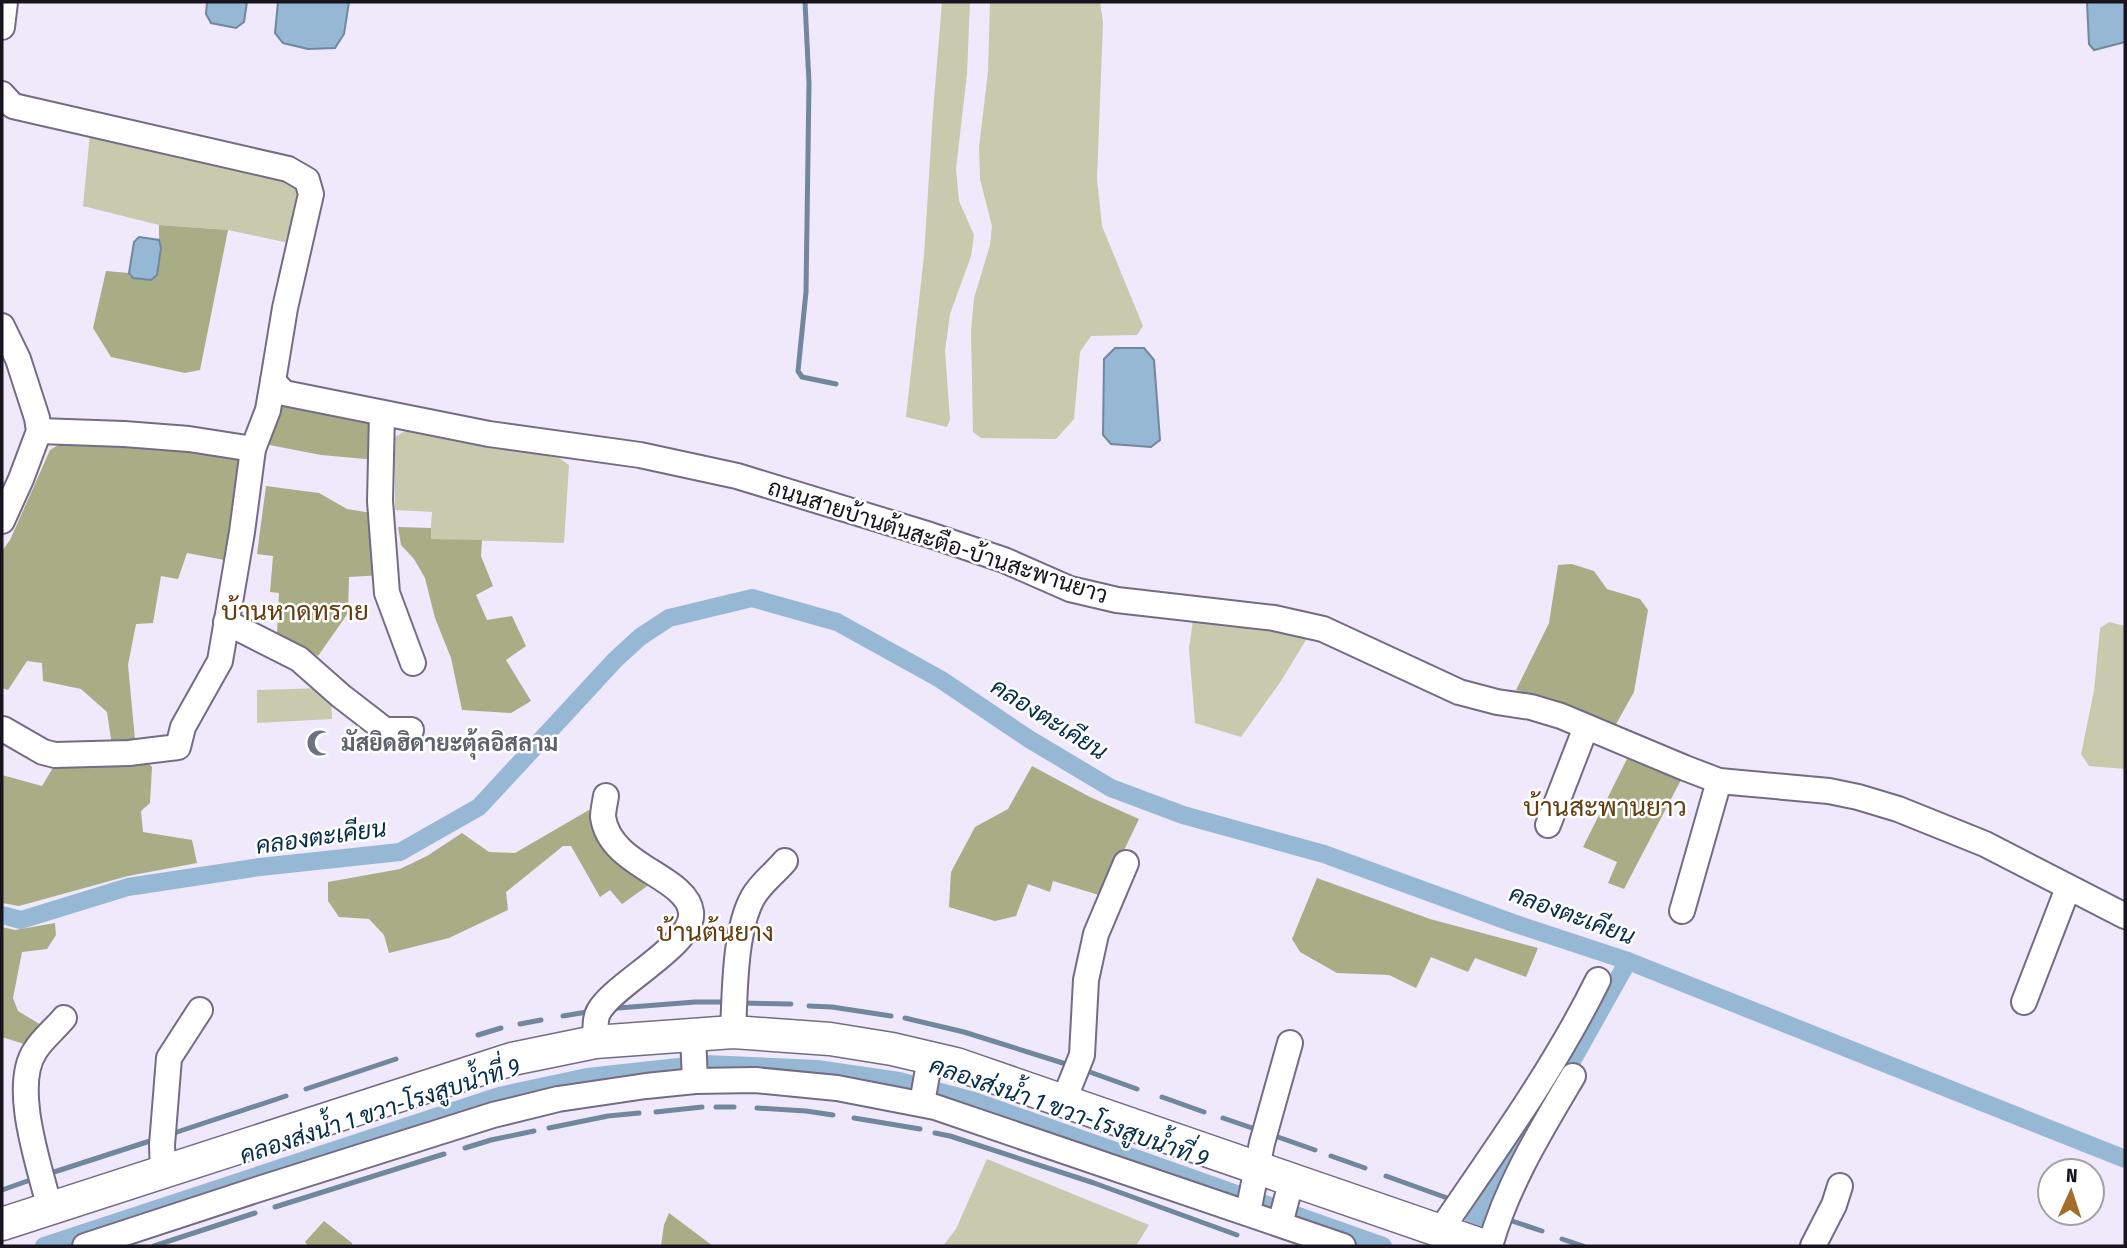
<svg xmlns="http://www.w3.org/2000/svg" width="2127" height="1248" viewBox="0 0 2127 1248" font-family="'Fira Sans Condensed',Sarabun,sans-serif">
<rect width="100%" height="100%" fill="#efe9fb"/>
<g fill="#c7caac">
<path d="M942,2h28l-3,72 -11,95 3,32 15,34 -3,21 -21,58 -5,37 5,68 -3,8 -41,-10 18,-161 9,-144z"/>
<path d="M990,2h110l3,20 -6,157 5,47 41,100 -6,9 -46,1 -11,16 -6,67 -18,20 -75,-1 -8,-6 -2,-101 3,-33 16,-53 2,-19 -12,-47 -1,-32 9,-75z"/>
<path d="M90,133l209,51 -1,61 -70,-15 -69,-5 -76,-19z"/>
<path d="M407,430l152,28 10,7 -5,78 -134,-4 2,-27 -37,-2v-73z"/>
<path d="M1193,620l116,15 -28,46 -40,56 -46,-14 -6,-74z"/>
<path d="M2109,622l16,4v143l-36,-3 -8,-12 13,-63 6,-63z"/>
<path d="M323,688l8,8 1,23 -75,4v-33z"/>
<path d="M987,1159l162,66 -13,21h-193l13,-17z"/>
</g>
<g fill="#a8ad85">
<path d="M159,225l69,5 -28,140 -15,3 -74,-16 -18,-29 13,-57 23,2 4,5 28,-30 -2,-8z"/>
<path d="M262,402l116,22 -1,36 -56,-5 -67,-13z"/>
<path d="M63,442l97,1 80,13 -5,106 -48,-9 -9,26 -17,-3 -8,47 -17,1 -8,41 8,85 16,17 -2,36 -9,8 2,21 49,8 5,23 -69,13 -109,30 -17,-3v-128l40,11 12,-20 60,-7 -7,-47 -26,-23 -38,-8 -1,-18 -15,-2 -19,29 -6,-2v-137l8,-11 40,-90z"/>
<path d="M266,486l53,7 28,16 31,5 4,61 -33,2 -1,36 -30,43 -41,-22 2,-41 -9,-1 3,-36 -16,-2z"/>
<path d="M398,527l33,1v11l51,1 -1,16 12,30 -17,9 11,25 25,-4 14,30 -20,14 25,41 -20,12 -49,-3 -11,-52 -16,-40 -10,-40 -11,-19 -13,-14z"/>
<path d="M1572,564l22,7 13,18 33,10 8,11 -14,82 -19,34 -50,-22 -49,-14 33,-67 9,-58z"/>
<path d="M1628,757l54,21 -58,111 -16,-6 9,-21 -34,-15z"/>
<path d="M1032,766l58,31 49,22 -37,77 -49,-15 -3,11 -22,-8 -12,32 -21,5 -46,-14 2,-35 24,-45 33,-18z"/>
<path d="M589,810l12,10 52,62 -31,22 -12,-14 -10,7 -29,-51h-8l-57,46 2,18 -59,28 -60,15 -5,-18 -15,-16 -30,-2 -11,-16v-19l72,-13 27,-13 35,-23 27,19 26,1z"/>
<path d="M1317,878l113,41 108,29 -12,29 -51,-19 -7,14 -37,-15 -15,31 -27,-13 -52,-2 -37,-21 -8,-13z"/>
<path d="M55,923l1,12 -9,14 -25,3 -9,46 5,13 23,14 -14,20 -25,-8v-110l13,3z"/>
<path d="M669,1213l44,33h-52l3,-21z"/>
<path d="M324,1221l28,22v3h-44l-3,-4z"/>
</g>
<g fill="#97b8d5" stroke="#71879e" stroke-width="2">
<path d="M207,2h40l-3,20 -8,6 -25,-5 -5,-9z"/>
<path d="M278,2h71l-5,32 -9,14 -27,1 -25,-6 -8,-10z"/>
<path d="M2087,2h38v40l-31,8 -5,-6z"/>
<path d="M139,237l20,3 2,8 -4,27 -6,5 -18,-2 -4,-5 5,-31z"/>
<path d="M1115,348h29l10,12 6,80 -9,7 -40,-3 -8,-9 1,-76z"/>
</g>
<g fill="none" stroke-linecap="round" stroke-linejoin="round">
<g stroke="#71879e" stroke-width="5">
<path d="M805,2l4,81 -3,209 -8,79 4,6 34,7"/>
<path d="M741,1003l50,1"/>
<path d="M809,1006l23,1 59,9"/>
<path d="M618,1008l77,-6h33"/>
<path d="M563,1016l24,-4"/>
<path d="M905,1018l59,14 102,32"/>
<path d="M520,1024l21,-4"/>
<path d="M478,1035l23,-7"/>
<path d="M1087,1071l50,18"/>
<path d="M306,1089l90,-30"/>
<path d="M1162,1097l42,15"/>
<path d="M716,1107h18"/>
<path d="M757,1108l49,3 27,4"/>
<path d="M656,1112l46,-5"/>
<path d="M854,1118l66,11"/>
<path d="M1223,1118l32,11"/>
<path d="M549,1128l59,-12 31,-3"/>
<path d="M935,1133l15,3 144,47 143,52"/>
<path d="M171,1134l115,-38"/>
<path d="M1275,1136l40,14"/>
<path d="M465,1148l26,-8 43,-9"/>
<path d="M1331,1156l34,12"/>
<path d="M54,1172l96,-31"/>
<path d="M1386,1176l64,23"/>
<path d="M2,1190l34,-12"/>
<path d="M275,1207l169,-53"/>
<path d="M1472,1207l20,7"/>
<path d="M1512,1221l30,10"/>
<path d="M1562,1239l21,7"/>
<path d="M154,1246l101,-33"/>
</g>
<g stroke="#97b8d5" stroke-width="18">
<path d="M2,915l19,5 107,-33 132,-20 140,-15 79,-45 136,-147 25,-23 29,-19 83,-20 85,24 103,57 89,60 82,49 72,27 141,39 189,69 115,38 497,198"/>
<path d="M1558,1086l70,-125"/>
<path d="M1474,1221l49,-79"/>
<path d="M44,1246l455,-150 88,-19 119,-13 111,5 82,12 75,20 409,145"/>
</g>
<g stroke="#746b84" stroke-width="28">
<g id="minor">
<path d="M2,27l3,-25"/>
<path d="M2,94l11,12 275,63 19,11 4,14 -26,114 -12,73 11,12 205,41 151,21 97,21 193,59 74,25 66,29 47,11 157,18 49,11 136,63 38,10 34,5 30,9 124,52 34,13 110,10 29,6 40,12 87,35 140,72"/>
<path d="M2,326l16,33 19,59 2,13 -18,48 -19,42"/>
<path d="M382,413l-2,88 7,92 26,70"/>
<path d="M39,431l85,3 65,5 64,10"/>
<path d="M226,622l73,37 42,37 44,34h26"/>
<path d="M3,729l40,23 12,3 74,-2 49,-6 5,-20 37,-66 22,-129 11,-83 15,-39 5,-29"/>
<path d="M1548,825l38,-98"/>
<path d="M1682,911l37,-130"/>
<path d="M2024,1002l44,-114"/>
<path d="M733,1032c2,-38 1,-101 20,-135 8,-14 22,-24 32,-36"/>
<path d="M693,1035l2,46"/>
<path d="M595,1042c1,-9 -1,-23 4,-31 16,-28 96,-67 92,-99 -4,-36 -81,-45 -88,-95 0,-6 2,-15 3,-21"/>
<path d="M1064,1100l18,-45 4,-75 10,-46 30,-71"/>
<path d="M922,1103l8,-45"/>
<path d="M163,1172l-1,-27 7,-87 31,-48"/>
<path d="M50,1209c-10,-41 -39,-122 -15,-158 7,-12 20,-22 29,-33"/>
<path d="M1248,1212l14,-69 28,-100"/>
<path d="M1280,1224l12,-45"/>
<path d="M1440,1231c56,-82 114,-162 158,-251"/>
<path d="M85,1246l177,-58 231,-73 65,-16 88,-13 49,-5 60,-1 82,8 98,19 408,139"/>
<path d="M1490,1246c17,-61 51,-116 83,-170"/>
<path d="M1813,1246l21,-41 6,-19"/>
</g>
</g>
<g stroke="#746b84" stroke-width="35">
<path id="major" d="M2,1224l510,-165 83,-17 138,-10 97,7 62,10 64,15 528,182"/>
</g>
<use href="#minor" stroke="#fff" stroke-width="24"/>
<use href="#major" stroke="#fff" stroke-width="32"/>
</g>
<defs>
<g id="mosque-bare" transform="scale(2.1)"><path d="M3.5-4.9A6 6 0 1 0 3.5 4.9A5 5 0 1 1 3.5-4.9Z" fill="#6b7280" stroke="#fff" stroke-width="2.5" paint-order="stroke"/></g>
</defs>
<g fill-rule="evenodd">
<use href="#mosque-bare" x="320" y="743"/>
</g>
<g text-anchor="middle" stroke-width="5" stroke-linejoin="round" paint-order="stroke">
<g font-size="23" fill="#17141d" stroke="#fff">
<text transform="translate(938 541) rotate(18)" y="8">ถนนสายบ้านต้นสะตือ-บ้านสะพานยาว</text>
</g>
<g font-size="23" font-weight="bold" fill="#5b616d" stroke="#fff" text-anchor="start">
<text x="341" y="751">มัสยิดฮิดายะตุ้ลอิสลาม</text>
</g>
<g font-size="24" font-style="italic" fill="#062e4c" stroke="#fff">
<text transform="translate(1049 719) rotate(32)" y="8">คลองตะเคียน</text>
<text transform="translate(321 837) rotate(-8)" y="8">คลองตะเคียน</text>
<text transform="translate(1572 915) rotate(20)" y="8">คลองตะเคียน</text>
<text transform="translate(380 1111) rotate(-18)" y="8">คลองส่งน้ำ 1 ขวา-โรงสูบน้ำที่ 9</text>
<text transform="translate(1069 1112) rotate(19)" y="8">คลองส่งน้ำ 1 ขวา-โรงสูบน้ำที่ 9</text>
</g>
<g font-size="26" fill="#633d0d" stroke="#fff">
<text x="295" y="620">บ้านหาดทราย</text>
<text x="1605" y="816">บ้านสะพานยาว</text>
<text x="715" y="941">บ้านต้นยาง</text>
</g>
</g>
<rect width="2127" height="1248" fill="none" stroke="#17141d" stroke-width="7"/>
<g transform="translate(2071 1192) rotate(3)"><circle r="33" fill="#ffffff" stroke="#a2a1a5" stroke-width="2"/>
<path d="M0-5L12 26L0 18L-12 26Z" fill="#a56d2a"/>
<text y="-10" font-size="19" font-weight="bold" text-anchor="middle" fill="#17141d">N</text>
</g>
</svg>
